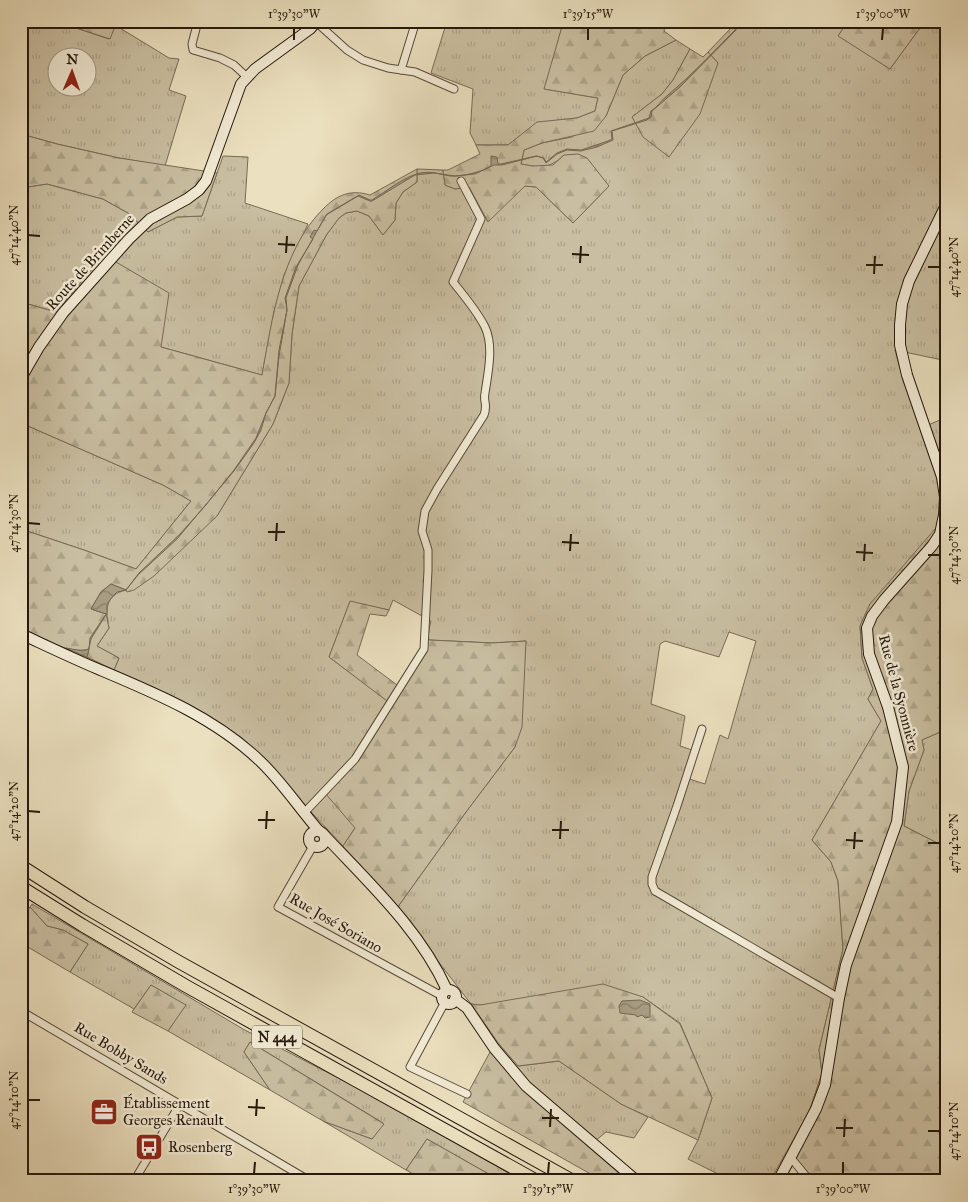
<svg xmlns="http://www.w3.org/2000/svg" width="968" height="1202" viewBox="0 0 968 1202" font-family="'IM FELL Great Primer',serif">
<defs>
<pattern id="grass-tufts" width="24" height="20" patternUnits="userSpaceOnUse" patternTransform="scale(1.25)"><rect width="24" height="20" fill="#c9bea1"/><path d="M3 7l-1-3M5 7V3M7 7l1-3M15 17l-1-3M17 17v-4M19 17l1-3" fill="none" stroke="#aca389"/></pattern>
<pattern id="forest-firs" width="22" height="20" patternUnits="userSpaceOnUse" patternTransform="scale(1.25)"><rect width="22" height="20" fill="#c9bea1"/><path d="M5 1l3.5 6h-7zM16 11l3.5 6h-7z" fill="#aca389"/></pattern>
<pattern id="water-waves" width="16" height="10" patternUnits="userSpaceOnUse" patternTransform="scale(1.25)"><rect width="16" height="10" fill="#a89c82"/><path d="M0 5q4-4 8 0t8 0" fill="none" stroke="#897e69"/></pattern>
</defs>
<rect width="100%" height="100%" fill="#ebe0bf"/>
<filter id="stains"><feTurbulence type="fractalNoise" baseFrequency=".004" numOctaves="4"/><feColorMatrix values="0 0 0 0 .2 0 0 0 0 .09 0 0 0 0 .02 0 0 0 .5 -.17"/></filter>
<radialGradient id="worn" r=".72"><stop offset=".6" stop-color="#630" stop-opacity="0"/><stop offset="1" stop-color="#630" stop-opacity=".3"/></radialGradient>
<g fill="url(#grass-tufts)" stroke="#776b56" fill-rule="evenodd">
<path d="M21,21h34l54,18 6,-14 54,33 10,1 -10,31 17,6 -21,70 -46,-8 -62,-14 -36,-10zM58,58h30v30h-30z"/>
<path d="M447,21h114l2,2 -18,66 53,9 -3,13 -18,7 -40,5 -29,22h-32l-6,-12 3,-44 -42,-16z"/>
<path d="M723,21h125l-9,14 51,34 35,-48h10l12,6v157l-6,13 6,2v162l-52,-11 5,19 21,59 26,-11v107l-46,46 -31,34 -10,22 2,32 11,31 -5,10 13,22 -69,119 19,22 7,19 5,68 -24,101 3,23 -13,39 -39,69h-38l-44,-22 10,-19 14,-42 -32,-75 -37,-26 -163,8 -9,-1 -74,-96 69,-96 49,-65 11,-106 -34,2 -63,-3 -2,-1 4,-18 -38,-21 -4,10 -39,-8 -21,55 63,47 -37,124 -12,18 -58,-62 -107,-84 -64,-30 5,-12 -22,-12 12,-18c-4,-18 -4,-33 17,-38l91,-74 56,-92 16,-41 3,-49 7,-48 28,-52 12,-16 7,-5 11,-2 12,5 14,19 12,-15 1,-17 7,-11 14,-10v-13l26,1 2,15 10,4 14,-2 41,12 15,-13 11,1 37,36 36,-37 -45,-31c-15,14 -23,13 -43,9l3,-14 18,-7 30,-6 34,-21 17,-41 22,-19 31,-16 14,9 -17,31 -11,14 -30,23 86,-54 -10,-11 24,-25zM729,632l27,9 -28,98 -8,-4 -15,49 -22,-7 9,-27 -12,-4 5,-30 -34,-12 9,-60 5,-3 54,16z"/>
<path d="M223,156l25,1 -3,46 63,21 -24,51 -10,36 -12,64 -101,-28 -105,-35 -35,-10v-114l26,-4 56,15 25,14 20,19 29,-15 25,-1z"/>
<path d="M21,423l142,62 28,16 -55,68 -52,-19 -63,-21z"/>
<path d="M947,729v119l-43,-22 5,-35 15,-41 -2,-10z"/>
<path d="M32,904l211,125 109,56 171,96h-22l-74,-42 -21,31 -83,-49 49,18 11,-16 -133,-81 -6,10 26,38 -102,-59 17,-26 -34,-20 -17,24 -64,-37 18,-28 -25,-14 -16,-4 -17,-19z"/>
<path d="M499,1044l20,22 40,-5 62,43 27,13 -14,21 -28,-6 -17,14 -57,-48 -42,-46z"/>
</g>
<g fill="url(#forest-firs)" stroke="#776b56">
<path d="M55,21h62l-7,18z"/>
<path d="M599,21h67l-2,10 12,9 -31,16 -22,19 -17,41 -12,15 -52,12 -18,7 -3,14 12,2 20,-1 11,-10 14,-1 9,4 22,28 -36,37 -37,-36 -11,-1 -37,36 -19,-35 -14,2 -10,-4 -2,-15h5l32,-16 -4,-9h32l29,-23 40,-4 18,-7 3,-13 -54,-9 19,-66 5,2 28,3z"/>
<path d="M848,21h77l-35,48 -52,-33z"/>
<path d="M690,49l13,8 5,-5 10,11 -18,51 -31,43 -26,-20 -11,-20 30,-23 11,-14z"/>
<path d="M21,134l36,10 62,14 98,15 -15,43 -25,1 -29,15 -20,-19 -25,-14 -56,-15 -26,4z"/>
<path d="M417,169v13l-14,10 -7,11 -1,17 -12,15 -14,-19 -12,-5 -11,2 -7,5 -12,16 -28,52 -7,48 -3,49 -16,41 -56,92 -63,60 -20,14 -7,2 -1,-2 -15,-6 -10,8 -10,17 15,5 3,14 -12,18 22,12 -5,12 -27,-13 2,-8c-22,6 -48,-12 -68,-21v-99l63,21 52,19 55,-68 -28,-16 -142,-62v-121l35,10 48,-57 65,38 -8,54 101,28c10,-55 19,-124 61,-166 14,-14 27,-20 47,-14z"/>
<path d="M947,524v205l-25,11 2,10 -15,41 -5,35 43,22v333h-131l-29,-28 22,-41 13,-39 -3,-23 24,-101 -5,-68 -7,-19 -19,-22 69,-119 -13,-22 5,-10 -11,-31 -2,-32 10,-22 65,-75z"/>
<path d="M350,601l39,9 -3,6 -16,-2 -13,41 44,33 26,-49 3,1 62,3 34,-2 -4,86 -7,20 -49,65 -69,96 -54,-62 12,-18 -30,-35 32,-34 34,-55 -62,-47z"/>
<path d="M30,907l17,19 16,4 25,14 -18,28 -49,-29v-26z"/>
<path d="M603,984l40,13 37,27 32,74 -14,42 -77,-36 -62,-43 -41,5 -19,-22 -28,-40 9,1z"/>
<path d="M151,985l35,20 -18,26 -36,-19z"/>
<path d="M250,1042l134,82 -12,15 -49,-18 -53,-31 -26,-38z"/>
<path d="M490,1052l42,46 96,83h-25l-140,-79z"/>
<path d="M427,1139l74,42h-75l-20,-11z"/>
</g>
<g fill="url(#water-waves)" stroke="#746753">
<path d="M734,21l2,4v5l-56,57 -28,24 -1,6 -4,3 -35,11 1,9 -16,7 -16,4 -14,-1 -10,4 -11,9 -3,-5 -6,-2 -35,9h-8l-19,9 -20,2 -21,-3 -19,2 -43,26h-2l-12,-5 -32,19 -28,50 -12,33 1,12 -8,46 -4,40 -9,17 -5,17 -7,13 -20,28 -57,68 -39,36 -12,15 -9,2 -4,4 -6,8v9l-16,26 -4,18 -21,-9 17,3 6,-2 1,-11 16,-24 -15,-5 10,-17 10,-8 15,6 13,-17 41,-39 25,-28 29,-36 22,-32 10,-25 9,-17 4,-46 8,-40 -2,-12 11,-31 17,-28 -3,-2 4,-7 3,1 10,-17 32,-19 11,5h2c15,-9 31,-23 48,-27 14,-2 17,1 30,3 11,1 32,-4 41,-10v-10l6,1 1,7h3l35,-8 8,2 2,4 11,-9 10,-4 14,1 27,-9 4,-2 -1,-8 38,-13 2,-7c7,-4 10,-11 17,-16 24,-20 45,-43 67,-65l1,-5 -4,-3z"/>
<path d="M640,1000l10,4v13l-5,1 -3,-3 -5,2 -1,-2 -16,-2 -1,-7 3,-5z"/>
</g>
<g fill="none" stroke-linecap="round" stroke-linejoin="round">
<g stroke="#564a39" stroke-width="9">
<g id="street">
<path d="M198,21l-6,23 1,6 27,8 14,7 13,12"/>
<path d="M316,22l31,28 16,10 25,8 27,4 39,17"/>
<path d="M401,70l15,-49"/>
<path d="M702,729l-25,77 -25,71v7l3,7 184,107"/>
<path d="M305,812l50,-53 69,-110 4,-79v-20l-6,-19 3,-20 12,-22 47,-74c4,-11 -1,-13 1,-22 3,-20 9,-47 0,-66 -6,-12 -23,-34 -32,-45l28,-63 -20,-38"/>
<path d="M313,846l-35,61 164,89"/>
<path d="M445,1002l-35,65 57,27"/>
<path d="M21,1011l289,170"/>
<path d="M791,1158l19,23"/>
<path d="M134,1181l46,-77"/>
</g>
</g>
<g stroke="#25180c" stroke-width="12">
<g id="secondary">
<path d="M21,378l18,-31 24,-34 66,-74 21,-20 37,-20 12,-9 7,-9 35,-97 14,-15 55,-40 7,-8"/>
<path d="M21,634c26,12 51,24 77,35 57,24 116,48 162,92 22,21 39,47 59,70"/>
<circle cx="317" cy="839" r="8"/>
<path d="M325,836c44,47 95,94 122,154"/>
<circle cx="449" cy="997" r="7"/>
<path d="M455,999l12,9 27,40 32,38 111,95"/>
<path d="M778,1181l38,-72 9,-24 14,-87 7,-33 51,-143 6,-55 -15,-60 -19,-53 -2,-26 5,-12 12,-16 48,-54 8,-12 4,-19 1,-18 -3,-20 -35,-102 -7,-30v-20l2,-21 7,-23 38,-78"/>
</g>
</g>
<g stroke="#25180c" stroke-width="14">
<g id="highway">
<path d="M21,866l64,41 94,55 394,219"/>
<path d="M21,887l61,38 104,61 351,195"/>
</g>
</g>
<use href="#street" stroke="#f2ebd5" stroke-width="7"/>
<use href="#secondary" stroke="#f2ebd5" stroke-width="10"/>
<use href="#highway" stroke="#ebe0bf" stroke-width="12"/>
</g>
<path fill="none" stroke="#25180c" stroke-width="2" d="M294,40v-12M588,40v-12M882,40l1,-12M28,235l12,1M278,244l17,1M286,253l1,-17M572,254l17,1M580,263l1,-17M866,265h17M928,267h12M874,274l1,-18M28,523l12,1M268,532h17M276,541l1,-18M562,542l17,1M570,551l1,-17M856,552l17,1M928,555h12M864,561l1,-17M28,811l12,1M258,820h17M266,829l1,-18M552,830h17M560,839l1,-18M846,840l17,1M928,843h12M854,849l1,-17M28,1100h12M248,1107l17,1M256,1116l1,-17M542,1118h17M550,1127l1,-18M836,1128h17M928,1131h12M844,1137l1,-18M254,1174l1,-12M548,1174l1,-12M843,1174v-12"/>
<defs>
<g id="office-square" transform="scale(1.4375)"><rect x="-9" y="-9" width="18" height="18" rx="4" fill="#8f2418" stroke="#f2ebd5"/><path d="M-6-3h4V-5.5h4V-3h4V5H-6ZM-1-4.5V-3h2v-1.5ZM-6 0V1H6V0Z" fill="#fff"/></g>
<g id="bus-square" transform="scale(1.4375)"><rect x="-9" y="-9" width="18" height="18" rx="4" fill="#8f2418" stroke="#f2ebd5"/><path d="M-5-6H5V4H4V6H2V4H-2V6H-4V4H-5ZM-3.5-4V0h7V-4ZM-3.5 1.2v1.5H-2V1.2ZM2 1.2v1.5H3.5V1.2Z" fill="#fff"/></g>
</defs>
<g fill-rule="evenodd">
<use href="#office-square" x="104" y="1112"/>
<use href="#bus-square" x="149" y="1147"/>
</g>
<g text-anchor="middle" stroke-width="5" stroke-linejoin="round" paint-order="stroke">
<rect fill="#f2ebd5" stroke="#625748" stroke-width="1" x="252" y="1025.5" width="50" height="23" rx="4"/>
<g font-size="14" font-weight="bold" fill="#25180c">
<text x="277" y="1042">N 444</text>
</g>
<g font-size="15" fill="#25180c" stroke="#f2ebd5">
<text transform="translate(90 262) rotate(-48)" y="5">Route de Brimberne</text>
<text transform="translate(899 693) rotate(75)" y="5">Rue de la Syonnière</text>
<text transform="translate(336 923) rotate(30)" y="5">Rue José Soriano</text>
<text transform="translate(121 1053) rotate(31)" y="5">Rue Bobby Sands</text>
</g>
<g font-size="15" fill="#25180c" stroke="#f2ebd5" text-anchor="start">
<text x="123" y="1108">Établissement<tspan x="123" dy="17">Georges Renault</tspan></text>
<text x="168" y="1152">Rosenberg</text>
</g>
</g>
<rect width="968" height="1202" fill="none" stroke="#ebe0bf" stroke-width="55"/>
<g transform="translate(72 72) rotate(2)"><circle r="24" fill="#f2ebd5" stroke="#a09785"/>
<path d="M0-4L9 19L0 12L-9 19Z" fill="#8f2418"/>
<text y="-8" font-size="14" font-weight="bold" text-anchor="middle" fill="#25180c">N</text>
</g>
<rect x="28" y="28" width="912" height="1146" fill="none" stroke="#25180c" stroke-width="2"/>
<g font-size="12" text-anchor="middle" fill="#25180c">
<text x="294" y="18">1°39'30"W</text>
<text x="588" y="18">1°39'15"W</text>
<text x="883" y="18">1°39'00"W</text>
<text transform="translate(14 235) rotate(-90)" y="4">47°14'40"N</text>
<text transform="translate(954 267) rotate(-90)" y="4">47°14'40"N</text>
<text transform="translate(14 523) rotate(-90)" y="4">47°14'30"N</text>
<text transform="translate(954 555) rotate(-90)" y="4">47°14'30"N</text>
<text transform="translate(14 811) rotate(-90)" y="4">47°14'20"N</text>
<text transform="translate(954 843) rotate(-90)" y="4">47°14'20"N</text>
<text transform="translate(14 1100) rotate(-90)" y="4">47°14'10"N</text>
<text transform="translate(954 1131) rotate(-90)" y="4">47°14'10"N</text>
<text x="254" y="1193">1°39'30"W</text>
<text x="548" y="1193">1°39'15"W</text>
<text x="843" y="1193">1°39'00"W</text>
</g>
<rect width="100%" height="100%" filter="url(#stains)"/>
<rect width="100%" height="100%" fill="url(#worn)"/>
</svg>
